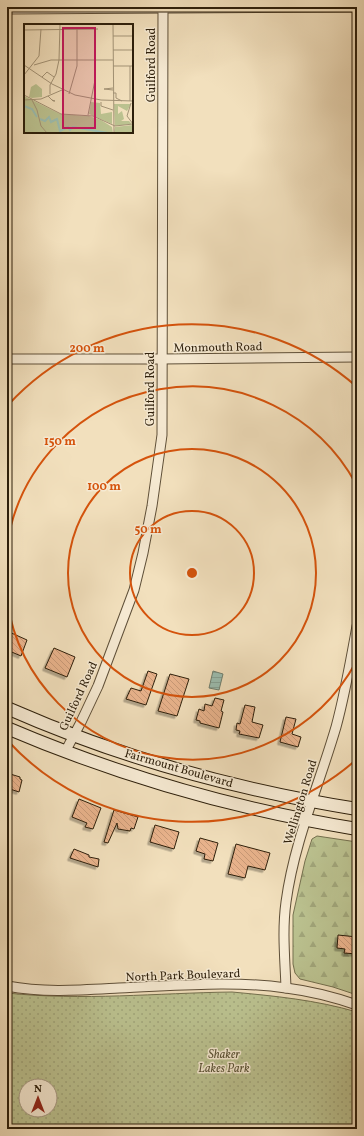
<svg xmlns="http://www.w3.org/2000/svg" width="364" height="1136" viewBox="0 0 364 1136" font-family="Vollkorn,serif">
<defs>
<pattern id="forest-firs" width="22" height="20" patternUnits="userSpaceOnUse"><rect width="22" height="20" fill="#bbc290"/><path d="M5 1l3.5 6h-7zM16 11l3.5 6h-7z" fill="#a1a67b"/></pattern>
<pattern id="park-dots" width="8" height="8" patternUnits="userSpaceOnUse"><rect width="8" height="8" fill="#bbc290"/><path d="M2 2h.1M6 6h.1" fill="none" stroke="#a1a67b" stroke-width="1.8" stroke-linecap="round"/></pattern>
<pattern id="water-rules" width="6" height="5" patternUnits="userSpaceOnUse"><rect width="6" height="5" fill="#9bbdb0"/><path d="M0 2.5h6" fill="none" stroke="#86a296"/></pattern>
<pattern id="building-back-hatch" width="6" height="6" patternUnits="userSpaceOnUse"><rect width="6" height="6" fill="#eab48d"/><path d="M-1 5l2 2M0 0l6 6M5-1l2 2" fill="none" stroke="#c99a78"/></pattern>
<filter id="shadow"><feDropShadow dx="-2.5" dy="2.5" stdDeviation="0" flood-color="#0004"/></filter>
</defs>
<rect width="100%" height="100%" fill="#f2e0bd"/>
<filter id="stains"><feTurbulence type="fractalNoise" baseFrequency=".005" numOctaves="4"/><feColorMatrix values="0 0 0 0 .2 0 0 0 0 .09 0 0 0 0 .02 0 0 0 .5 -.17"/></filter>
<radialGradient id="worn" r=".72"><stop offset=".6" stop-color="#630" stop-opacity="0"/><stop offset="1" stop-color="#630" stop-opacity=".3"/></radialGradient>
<path fill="url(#forest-firs)" stroke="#74704e" d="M317,836l40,6v153l-24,-8 -33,-8 -5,-6 -2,-9v-49l12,-54 7,-22z"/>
<path fill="url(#park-dots)" stroke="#74704e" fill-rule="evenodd" d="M232,992c43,4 84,8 125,20v117h-350v-136c75,8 150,0 225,-1zM26,1086h24v24h-24z"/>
<path fill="url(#water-rules)" stroke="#6f7e6e" d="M213,671l10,3 -4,16 -10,-2z"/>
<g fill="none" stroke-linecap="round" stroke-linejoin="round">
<g stroke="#6f7e6e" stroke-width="2.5">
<path d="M51,1129l4,-4 9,1 1,3"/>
<path d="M106,1129h5"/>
</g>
</g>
<g fill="url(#building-back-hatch)" stroke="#2d1f0b" filter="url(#shadow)">
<path d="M7,631l20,9 -6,16 -14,-6z"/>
<path d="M54,648l21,9 -8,20 -22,-9z"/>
<path d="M148,671l9,3 -11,31 -20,-6 5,-11 10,3z"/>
<path d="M170,674l19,5 -12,37 -19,-5z"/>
<path d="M215,698l9,2 -3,11 2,1 -4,16 -19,-5v-2l-4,-1 3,-11 5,2 1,-7 7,2z"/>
<path d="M245,705l10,2 -3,15 11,3 -4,13 -20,-4 1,-3 -4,-1 1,-7 3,1z"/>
<path d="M286,717l10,2 -4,15 9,3 -3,10 -18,-5z"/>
<path d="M7,773l13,4v2l2,1 -3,12 -12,-4z"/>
<path d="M79,799l22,9 -8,21 -8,-2 2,-4 -15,-6z"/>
<path d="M114,810l24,7 -4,12 -3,-1 -1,3 -12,-2 -1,-6 -9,20 -4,-1z"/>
<path d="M155,825l24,7 -5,17 -24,-7z"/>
<path d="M200,838l18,5 -5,18 -9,-2 1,-5 -9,-3z"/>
<path d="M236,844l34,9 -5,17 -17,-4 -3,12 -17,-4z"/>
<path d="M74,849l15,6v2l10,2 -1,8 -28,-9z"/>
<path d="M338,935l19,2v17l-13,-1 1,-4 -8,-1z"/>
</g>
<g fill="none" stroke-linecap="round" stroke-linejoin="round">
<g stroke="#5e4f38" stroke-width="11">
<g id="minor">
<path d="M7,9l350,-2"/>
<path d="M7,359h155l195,-2"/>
<path d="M65,752l16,-30 17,-36 36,-96 9,-37 9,-47 10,-71 1,-427"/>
<path d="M7,986c37,7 75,4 112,2 54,-2 114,-8 167,0 24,3 48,9 71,17"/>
<path d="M286,988c-1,-29 -4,-57 0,-86 8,-60 33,-117 50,-175 9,-33 15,-68 21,-101"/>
</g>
</g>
<g stroke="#2d1f0b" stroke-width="14">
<g id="secondary">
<path d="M7,708c111,49 230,82 350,101"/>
<path d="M7,728c115,49 227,81 350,101"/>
</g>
</g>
<use href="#minor" stroke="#f7ebd4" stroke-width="9"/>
<use href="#secondary" stroke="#f7ebd4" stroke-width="12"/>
</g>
<g fill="none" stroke="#d5530c" stroke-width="2">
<circle cx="192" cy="573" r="62"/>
<circle cx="192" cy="573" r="124"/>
<path d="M356 662A187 187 0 0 1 7 601M7 545A187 187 0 0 1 356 484"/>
<path d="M357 759A249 249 0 0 1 8 741M8 405A249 249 0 0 1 357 387"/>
</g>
<g text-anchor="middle" stroke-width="3" stroke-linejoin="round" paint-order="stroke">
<g font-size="12" fill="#2d1f0b" stroke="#f7ebd4">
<text transform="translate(151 65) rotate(-90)" y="4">Guilford Road</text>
<text transform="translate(218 347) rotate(-1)" y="4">Monmouth Road</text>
<text transform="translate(150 389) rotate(-90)" y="4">Guilford Road</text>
<text transform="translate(78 696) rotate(-65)" y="4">Guilford Road</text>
<text transform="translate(179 768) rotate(16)" y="4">Fairmount Boulevard</text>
<text transform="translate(300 802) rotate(-73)" y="4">Wellington Road</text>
<text transform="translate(183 975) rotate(-2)" y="4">North Park Boulevard</text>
</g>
<g font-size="12" font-style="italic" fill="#585033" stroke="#f7ebd4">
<text x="224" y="1058">Shaker<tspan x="224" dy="14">Lakes Park</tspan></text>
</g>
</g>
<g transform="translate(24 24)">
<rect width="109" height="109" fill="#f2e0bd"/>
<path d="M12,60l6,5v8l-10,1 -3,-1 2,-10zM67,78l9,1 1,11 11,-2v12l-23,-10zM90,80h17l-4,7 -9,-5v8l4,-3 2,8 -3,2h8l3,3 -17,2z" fill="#bbc290"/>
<path d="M0,72l36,18 29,2 12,4 11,7 1,6h-89zM109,101v8h-19l1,-6z" fill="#bbc290"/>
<path fill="none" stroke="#9bbdb0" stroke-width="2" d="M0,82l8,3 5,8M16,95l5,2 4,-4 2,5 6,-3 3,12 8,-4 2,3 3,-3 35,6"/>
<path fill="none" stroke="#a39376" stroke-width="1" d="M89,0l1,109M0,6l74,-1M89,12h20M89,26h20M0,41l28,19 23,11 26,5 32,1M10,41l17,-5h62M89,42h20M106,42v35M0,51l15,-19 2,-27M18,53l5,-5 7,5M89,64l-9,1 9,1M89,69h3v5l6,3M26,70v-9l6,-11 3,-14 1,-36M45,70l8,-28v-37M0,71l37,19 32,2 22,10 18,-2M24,72l5,5h2l-3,-1M0,76l17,-1 21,-9M8,76l5,10 4,16 6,7M77,78v4l12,4M107,79l-4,13 6,8M64,91l7,-35v-51"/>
<path fill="#c2185b" fill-opacity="0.15" stroke="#c2185b" stroke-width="2" d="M39,4h32v100h-32z"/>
<rect width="109" height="109" fill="none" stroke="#2d1f0b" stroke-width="2"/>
</g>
<circle cx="192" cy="573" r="6" fill="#d5530c" stroke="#f7ebd4" stroke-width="2"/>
<g font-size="12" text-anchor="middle" font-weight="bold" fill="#d5530c" stroke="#f7ebd4" stroke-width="3" stroke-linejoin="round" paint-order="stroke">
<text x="87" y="352">200 m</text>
<text x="60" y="445">150 m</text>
<text x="104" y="490">100 m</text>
<text x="148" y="533">50 m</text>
</g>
<rect width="364" height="1136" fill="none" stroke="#f2e0bd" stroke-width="24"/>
<rect x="8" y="8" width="348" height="1120" fill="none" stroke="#2d1f0b" stroke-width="2"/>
<rect x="12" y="12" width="340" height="1112" fill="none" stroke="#2d1f0b"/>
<g transform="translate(38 1098)"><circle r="19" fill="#f7ebd4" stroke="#a69984"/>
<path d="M0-3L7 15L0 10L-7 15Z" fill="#8f2418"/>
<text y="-6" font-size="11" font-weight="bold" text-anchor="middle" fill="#2d1f0b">N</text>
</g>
<rect width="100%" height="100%" filter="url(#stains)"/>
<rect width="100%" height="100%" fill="url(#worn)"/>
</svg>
